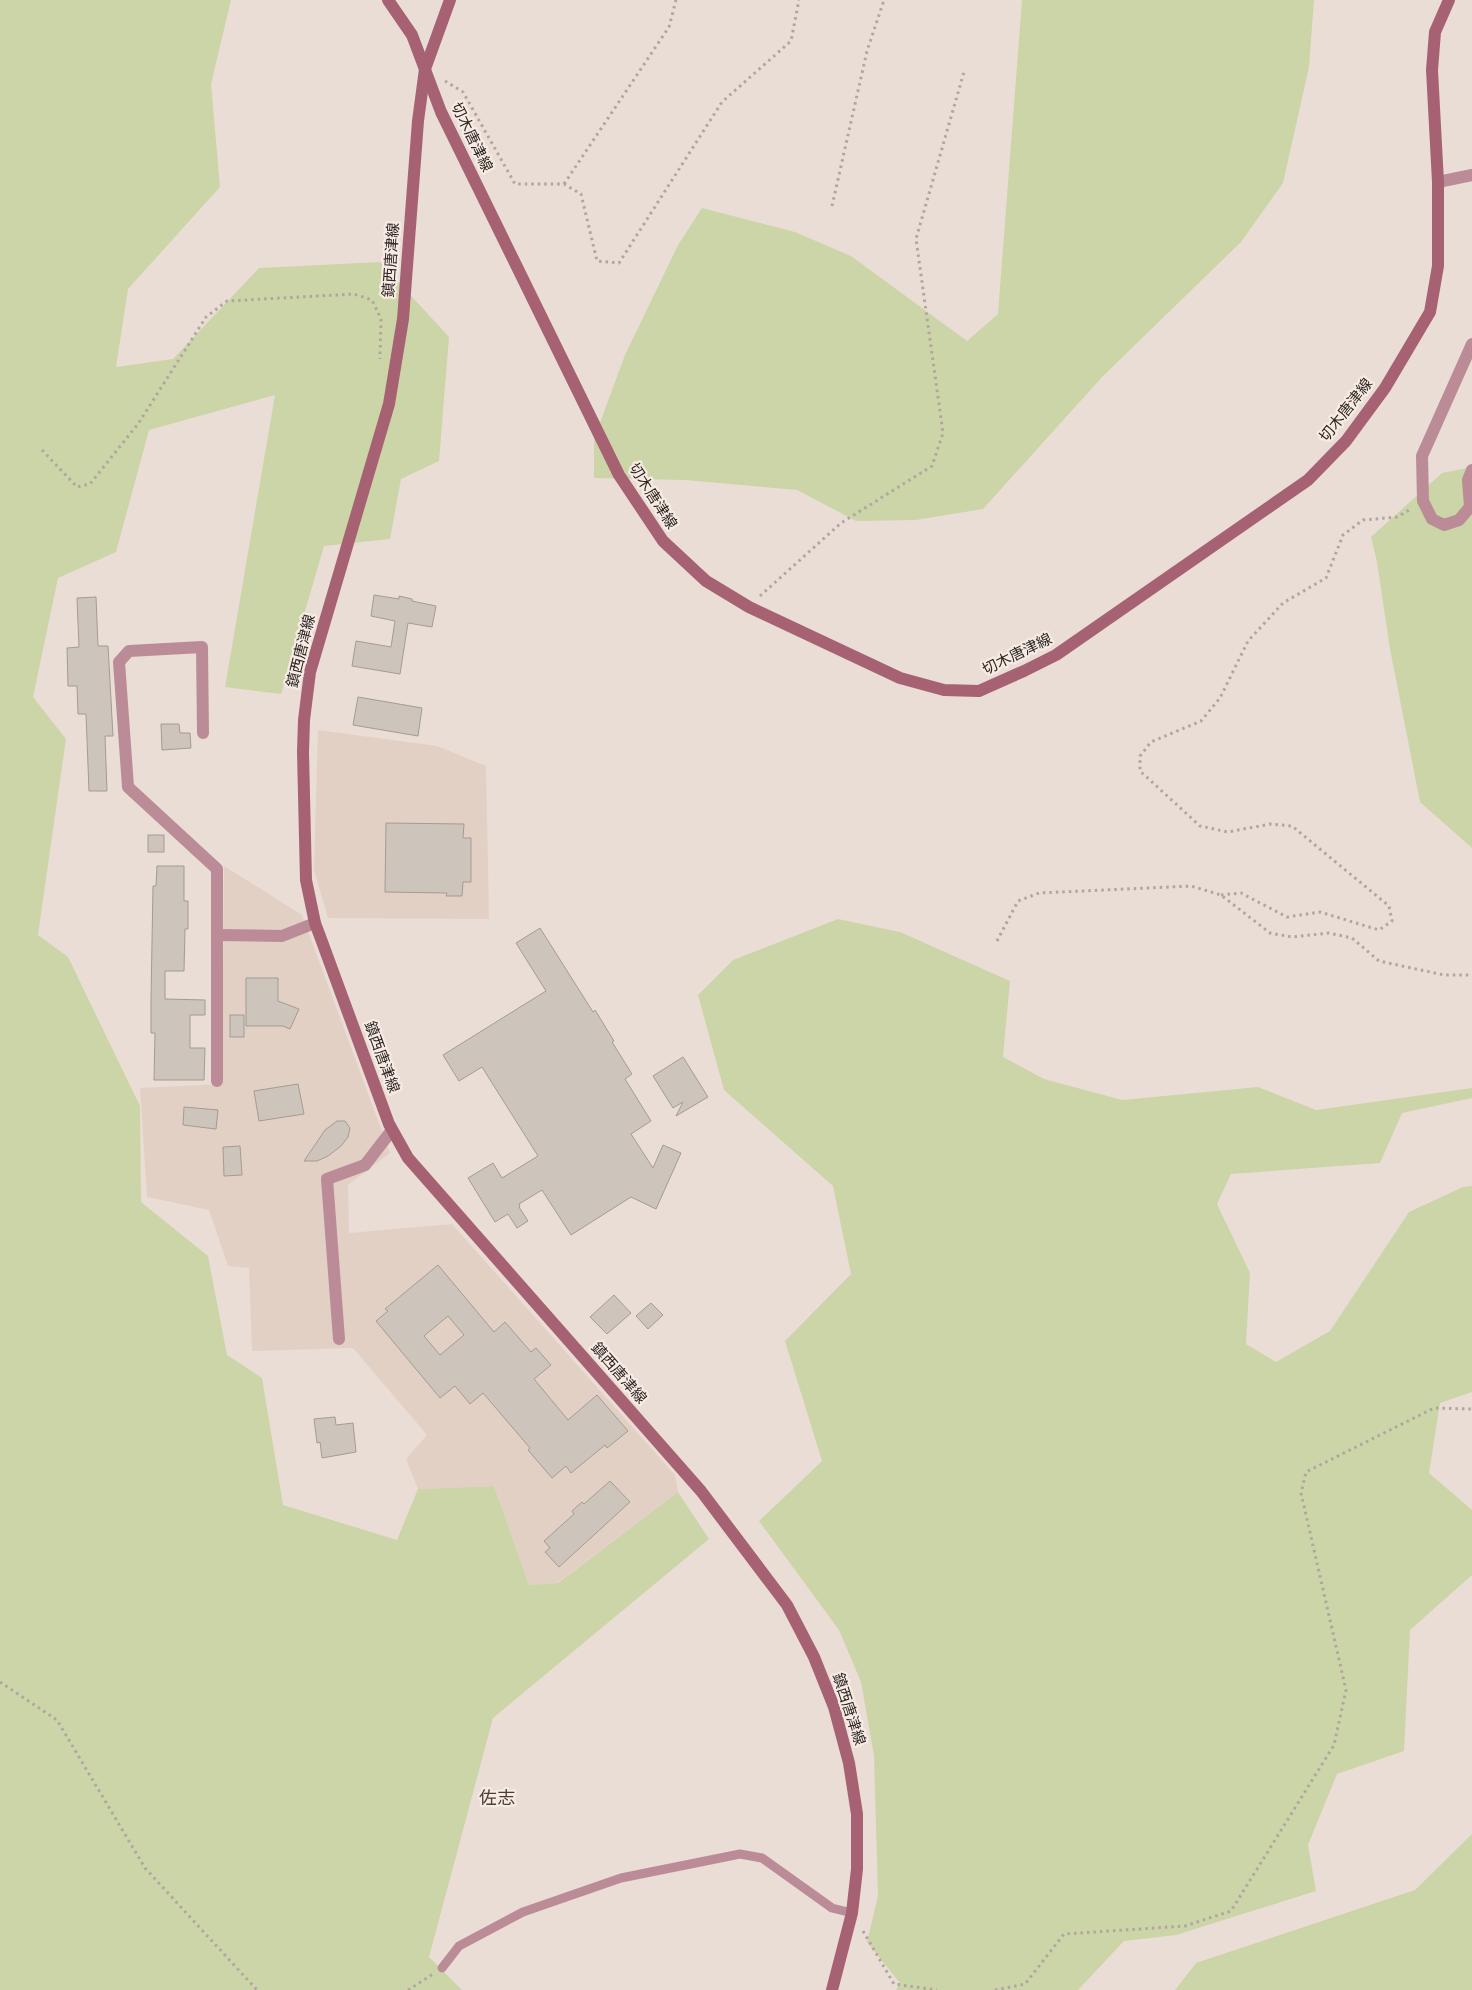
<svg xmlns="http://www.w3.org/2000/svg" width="1472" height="1990" viewBox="0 0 1472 1990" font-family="'Nunito Sans','Noto Sans JP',sans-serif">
<rect width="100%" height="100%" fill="#eaddd6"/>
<g fill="#e2d0c5">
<path d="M318,730l119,16 49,20 3,153 -161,-1 -14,-48z"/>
<path d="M224,866l78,49 88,238 -42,32 1,48 103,-9 223,251 3,17 -121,91 -28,2 -35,-99 -76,3 -12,-30 21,-24 -74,-87 -101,3 -3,-83 -21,-2 -19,-56 -62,-13 -7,-109 82,-4z"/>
</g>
<g fill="#ccd5a7">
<path d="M0,0h231l-20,84 9,103 -92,102 -12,78 57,-8 86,-91 121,-6 69,75 -10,124 -38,18 -11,60 -66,7 -43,148 -56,-7 50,-292 -126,35 -33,122 -58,26 -25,119 33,42 -28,196 30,22 72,149 1,96 67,54 19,99 35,23 21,127 114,35 21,-51 76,-3 35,99 29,-2 120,-91 31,47 -216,179 -64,239 33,33h-462z"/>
<path d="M1022,0h292l-5,67 -26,116 -42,59 -138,134 -120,133 -67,11 -60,1 -59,-31 -112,-10 -91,-2v-39l31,-84 53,-110 24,-37 93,24 56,24 116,85 31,-27z"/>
<path d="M1472,467v381l-52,-46 -30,-153 -13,-87 -6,-25 71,-64z"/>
<path d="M838,919l62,13 110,49 -7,76 41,22 78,21 136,-13 58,23 156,-22v10l-70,15 -22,50 -149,11 -14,30 33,69 -4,71 30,18 54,-31 79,-119 54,-25 9,-1v206l-32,11 -11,70 43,37v65l-62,55 -6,121 -67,23 -29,71 8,46 -140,44 -52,6 -46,49h-182l4,-7 -33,-41 11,-46 -4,-140 -13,-74 -22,-52 -80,-109 63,-60 -37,-120 66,-67 -18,-88 -109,-96 -26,-95 35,-35z"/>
<path d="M1472,1834v156h-297l21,-27 219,-73z"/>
</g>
<g fill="#cdc4bb" stroke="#a49b93" fill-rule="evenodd">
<path d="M374,595l25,4v-3l13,3v2l24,5 -4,21 -24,-4 -8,51 -48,-8 4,-25 35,6 4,-26 -24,-5z"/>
<path d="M96,597l2,49h10l5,90h-8l2,55h-18l-3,-77h-8l-1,-28h-9l-1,-38 12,-1 -2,-49z"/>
<path d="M358,697l64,11 -4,28 -65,-11z"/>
<path d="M161,724h18l1,9h10l1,15 -29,2z"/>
<path d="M386,823l78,1 -1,14h8v44h-8l-1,14h-16l1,-3 -62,-1z"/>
<rect x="148" y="835" width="16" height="17"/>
<path d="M157,866h27v35h4v28h-3l-1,42h-19v28l40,1v15h-15v33h15l-1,32h-50l1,-47h-4v-34l2,-113h3z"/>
<path d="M540,928l53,84 2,-2 19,31 -2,1 20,32 -7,5 26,42 -20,13 22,34 10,-23 18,8 -25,56 -25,-12 -60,38 -29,-45 -23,14 1,2 -1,1 9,14 -11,7 -9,-14 -13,8 -27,-44 25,-15 9,15 36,-22 -56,-89 -23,14 -16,-26 103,-64 -30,-48z"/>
<path d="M246,978h32v23l21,8 -9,20 -7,-3h-37z"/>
<rect x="230" y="1015" width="14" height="22"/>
<path d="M683,1057l25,40 -32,19 7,-14 -10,6 -20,-32z"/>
<path d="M298,1084l6,30 -45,7 -5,-30z"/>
<path d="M184,1107l34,3 -2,19 -33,-4z"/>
<path d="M337,1121h8l5,7 -2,9 -7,9 -13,10 -11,5h-13l21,-31z"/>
<path d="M240,1146l2,29 -18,1 -1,-29z"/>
<path d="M438,1265l56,67 11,-10 26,30 5,-4 15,17 -17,14 34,41 29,-25 31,36 -21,17 -2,-3 -34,28 -5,-7 -14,12 -24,-28 2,-2 -47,-55 -13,11 -15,-18 -15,12 -64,-77 12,-10 -3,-2zM448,1316l16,19 -24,20 -16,-19z"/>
<path d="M614,1295l17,18 -24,21 -17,-17z"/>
<path d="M651,1303l12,12 -15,14 -12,-13z"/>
<path d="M335,1417l1,8 17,-2 3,29 -34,6 -2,-16 -3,1 -3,-24z"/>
<path d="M610,1481l20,21 -71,65 -14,-15 5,-4 -6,-7 30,-27 -2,-3 10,-9 2,2z"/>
</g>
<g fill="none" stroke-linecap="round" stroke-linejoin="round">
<g stroke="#b0a5a0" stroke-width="3" stroke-dasharray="2.5 4" stroke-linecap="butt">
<path d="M445,81l18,11 52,92h49l17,10 16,67 22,2 103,-161 69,-61 8,-41"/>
<path d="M564,184l105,-157 7,-27"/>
<path d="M832,206l35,-155 17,-51"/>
<path d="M42,450l35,37 13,-3 48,-60 68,-107 21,-16 127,-7 18,6 9,19 -1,40"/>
<path d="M760,596l81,-73 91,-57 11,-33 -27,-194 48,-167"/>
<path d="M1221,895l20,-2 46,24 33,-5 59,18 13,-9 -3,-15 -97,-80 -22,-2 -42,8 -28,-6 -60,-55v-15l11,-14 50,-21 19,-23 28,-57 35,-38 43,-25 17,-43 20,-15 34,-3 14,-8"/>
<path d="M997,941l21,-40 21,-8 152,-7 30,9 49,38 22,4 37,-4 23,5 27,23 65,14h28"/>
<path d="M0,1682l57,38 88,148 112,122"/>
<path d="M863,1931l31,53 43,6"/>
<path d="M408,1990l25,-16"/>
<path d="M995,1990l30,-6 39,-50 121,-8 46,-15 103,-166 12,-55 -45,-197 5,-21 128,-64 38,1"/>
</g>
<path stroke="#bb8c97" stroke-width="9" d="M442,1968l17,-22 64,-34 98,-34 119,-24 22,4 70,50 20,5"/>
<g stroke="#bb8c97" stroke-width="12">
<path d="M1438,182l34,-7"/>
<path d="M1472,344l-50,112 1,45 9,18 12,6 15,-5 11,-13 -2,-27 4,-10"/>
<path d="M203,733l-1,-86 -73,4 -10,11 9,125 89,82v212"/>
<path d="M217,935l65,1 33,-13"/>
<path d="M339,1339l-12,-160 38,-14 27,-35"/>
</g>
<g stroke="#a66273" stroke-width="12">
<path d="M388,0l24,35 29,77 178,363 44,66 43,40 43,26 151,71 44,12 35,1 45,-20 32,-16 252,-175 38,-39 39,-53 45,-76 8,-46v-84l-6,-112 3,-38 14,-32"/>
<path d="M450,0l-25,69 -7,52 -15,198 -14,85 -79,268 -6,48 -1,32 3,128 9,43 6,16 68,185 19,34 293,333 86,114 27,52 20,50 15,56 8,51v55l-5,44 -20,77"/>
</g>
</g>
<g text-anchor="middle" stroke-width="4.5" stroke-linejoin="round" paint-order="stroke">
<g font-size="15" fill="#2b2623" stroke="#f7ebe3">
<text transform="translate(472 137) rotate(64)" y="5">切木唐津線</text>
<text transform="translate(391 260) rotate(-86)" y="5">鎮西唐津線</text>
<text transform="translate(1346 410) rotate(-52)" y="5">切木唐津線</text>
<text transform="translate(653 496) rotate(57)" y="5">切木唐津線</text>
<text transform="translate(301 651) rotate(-76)" y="5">鎮西唐津線</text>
<text transform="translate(1017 654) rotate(-26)" y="5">切木唐津線</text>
<text transform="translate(382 1057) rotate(70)" y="5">鎮西唐津線</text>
<text transform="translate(619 1373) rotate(49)" y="5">鎮西唐津線</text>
<text transform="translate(849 1709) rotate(72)" y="5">鎮西唐津線</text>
</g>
<g font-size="18" fill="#493f3a" stroke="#f7ebe3">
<text x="497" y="1804">佐志</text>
</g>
</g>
</svg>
